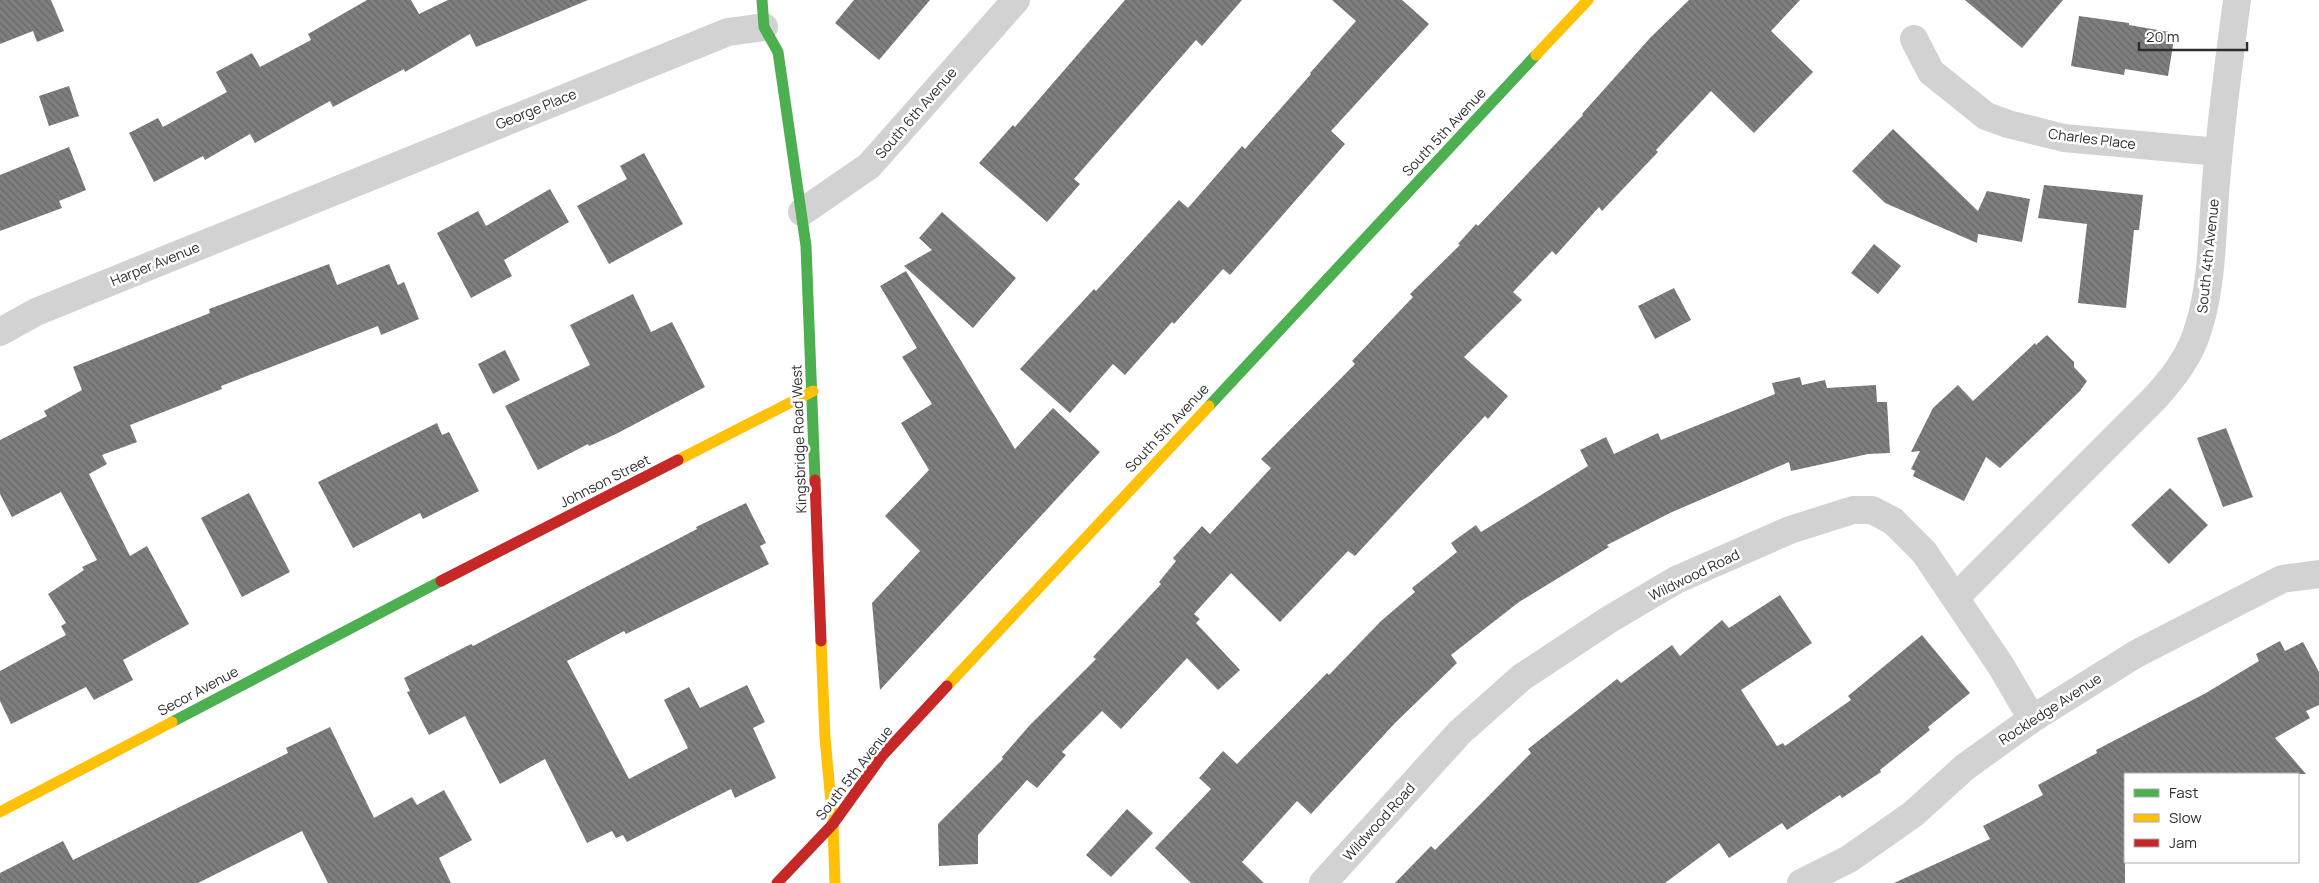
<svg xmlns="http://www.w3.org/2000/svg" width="2319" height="883" viewBox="0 0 2319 883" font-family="Manrope,sans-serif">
<defs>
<pattern id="building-back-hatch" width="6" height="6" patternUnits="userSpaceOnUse" patternTransform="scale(1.25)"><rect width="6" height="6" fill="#7e7e7e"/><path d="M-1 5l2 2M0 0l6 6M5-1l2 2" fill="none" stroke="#686868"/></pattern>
</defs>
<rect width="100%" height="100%" fill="#fff"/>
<g fill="url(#building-back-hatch)">
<path d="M0,0h51l13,31 -27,11 -4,-11 -33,13z"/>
<path d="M367,0h44l8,14 29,-14h140l-112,47 -6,-13 -65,38 -1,-3 -71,38 -3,-6 -75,42 -5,-9 -45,26 -2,-4 -49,26 -25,-49 29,-15 5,9 64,-35 -11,-20 36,-19 8,14 51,-27 -3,-6z"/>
<path d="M854,0h76l-51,60 -44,-37z"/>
<path d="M1125,0h117l-40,46 -6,-6 -71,81 -51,58 6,5 -33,38 -68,-59 34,-38 2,2z"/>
<path d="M1332,0h70l27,24 -98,107 14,13 -115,131 -7,-6 -49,55 -2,-2 -47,53 -12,-11 -43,49 -50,-44 74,-80 2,2 83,-91 9,8 54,-62 3,3 66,-75 -1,-1 46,-52z"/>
<path d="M1689,0h111l-29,31 42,41 -59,61 -43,-42 -55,59 2,2 -56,59 -3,-4 -43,48 -4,-4 -39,41 9,8 -58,57 44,39 -20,23 -3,-3 -130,140 -7,-5 -68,71 -49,-49 -37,41 6,5 -4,4 44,47 -22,20 -31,-32 -66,71 -19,-18 -40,41 4,3 -29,33 -10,-8 -49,55v29l-39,2 -1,-42 65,-65 -1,-2 27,-31 67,-67 -3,-2 68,-73 -2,-2 17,-21 -3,-3 29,-32 8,8 61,-66 -10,-9 94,-95 -3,-3 61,-64 -3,-3 50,-49 -2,-1 18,-20 2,2 105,-111 -1,-1 68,-76z"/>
<path d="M1965,0h98l-41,48z"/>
<path d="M2079,16l50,7v2l46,8 -7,43 -43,-7 -1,6 -53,-9z"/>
<path d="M69,86l10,30 -30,10 -10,-30z"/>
<path d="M1893,129l85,82 9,-20 43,8 -8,43 -44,-8 -1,9 -92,-40 -33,-32z"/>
<path d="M69,147l17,43 -27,11 3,7 -62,23v-56z"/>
<path d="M644,153l39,71 -74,40 -32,-58 50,-27 -7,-13z"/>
<path d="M2044,185l99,10 -4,35h-5l-8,78 -48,-5 9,-79 -49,-6z"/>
<path d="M550,189l19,33 -65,38 8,16 -41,22 -34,-65 41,-22 8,15z"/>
<path d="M942,212l74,66 -43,50 -69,-62 28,-16 -13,-12z"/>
<path d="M1874,244l27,22 -23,28 -27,-21z"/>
<path d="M329,264l8,21 52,-21 9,21 6,-3 15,37 -38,16 -3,-9 -157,60 1,3 -92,36 7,17 -35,13 5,9 -18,10 41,82 17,-10 42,78 -66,36 10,20 -39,20 -8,-13 -75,37 -11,-23v-30l66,-36 -5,-9 5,-3 -18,-29 36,-24 -2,-3 15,-7 -36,-68 -49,25 -12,-23v-54l47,-24 -3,-5 38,-21 -9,-23 137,-54 -1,-4z"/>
<path d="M906,271l109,178 38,-41 47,44 -220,238 -8,-87 48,-52 -35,-35 44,-46 -28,-47 31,-19 -30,-47 15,-9 -37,-62z"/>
<path d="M1674,288l17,32 -36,19 -17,-33z"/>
<path d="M633,294l18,38 21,-10 33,65 -89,47 -27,12 -1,-2 -50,26 -33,-64 85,-41 -20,-40z"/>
<path d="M2047,335l27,27v5l13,14 -7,10 -80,77 -14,-11 -22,44 -51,-25 2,-5 -4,-2 9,-18 -9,1 22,-44 25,-23 15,16 62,-58 1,2z"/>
<path d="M505,350l15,30 -27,14 -15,-30z"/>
<path d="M1800,377l2,8 23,-5 2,8 49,-3 1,17h10l3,51 -22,1 -77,17 -2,-9 -117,50 -65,33 2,2 -90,55 -68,53 6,8 -62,60 -84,91 -14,-13 -55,61 22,21h-73l-36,-35 56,-59 -12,-11 24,-27 14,13 90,-91 2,2 52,-54 34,-29 -3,-4 45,-36 -6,-9 25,-18 5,7 107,-66 -8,-16 26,-13 8,17 44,-21 3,7 114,-46 -3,-11z"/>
<path d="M437,423l5,12 7,-3 30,59 -56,28 -3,-6 -67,35 -35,-66z"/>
<path d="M2226,428l27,69 -30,10 -26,-69z"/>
<path d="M2170,488l38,37 -39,39 -38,-39z"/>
<path d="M249,493l41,79 -48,25 -41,-79z"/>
<path d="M746,503l20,40 -6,3 9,18 -143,70 -2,-3 -57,30 62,118 59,-31 -24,-48 25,-13 11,21 47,-23 18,37 -12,6 23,50 -41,20 -4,-9 -104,53 -4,-7 -7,3 -4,-7 -25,12 -42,-84 -45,25 -35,-68 -36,19 -22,-43 3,-1 -6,-13 67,-34 2,2 224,-117 -1,-2z"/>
<path d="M1780,595l32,48 -71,47 36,56 6,-3 2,3 66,-46 -3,-4 74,-61 48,58 -42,34 2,3 -50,40 1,2 -39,26 -2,-3 -53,35 -5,-7 -53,35 -10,-15 -54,40h-270l36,-37 4,4 96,-97 -3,-4 89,-70 4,4 51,-38 8,11 42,-36 7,8z"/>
<path d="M2280,641l5,10 18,-9 16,30v33l-13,6 4,7 -35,20 31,36h-181v109h-231l96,-44 -7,-13 60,-31 -5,-10 59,-32 -1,-3 110,-57 53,-32 -3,-7z"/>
<path d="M330,727l44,91 38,-21 5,8 27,-15 28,50 -33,18 12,25h-123l-26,-52 -104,52h-198v-10l63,-32 10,19 215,-107 -2,-5z"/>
<path d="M1127,809l26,24 -42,44 -25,-22z"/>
</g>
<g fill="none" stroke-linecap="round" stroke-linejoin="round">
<g stroke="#d2d2d2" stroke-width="28">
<path d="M1914,39l17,33 55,44 22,8 56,14 154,14"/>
<path d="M802,212l67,-46 147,-166"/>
<path d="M0,332l36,-20 692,-280 36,-5"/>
<path d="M1956,597l198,-198c20,-22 37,-44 45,-73 14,-45 13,-98 17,-144 5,-61 13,-122 21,-182"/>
<path d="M1323,883l137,-151 62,-55 88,-58 66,-39 114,-50 63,-20h19l21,11 31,31 77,114 31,53"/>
<path d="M1801,883l48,-24 64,-45 52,-47 67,-48 104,-65 146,-75 37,-5"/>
</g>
<g stroke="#4caf50" stroke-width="11">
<path d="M762,0l2,27 14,25 28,194 9,234"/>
<path d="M1209,406l327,-351"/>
<path d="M172,722l269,-141"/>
</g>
<g stroke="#ffc107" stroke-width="11">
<path d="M1536,55l52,-55"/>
<path d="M678,460l135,-69"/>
<path d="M821,641l4,97 8,86 2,59"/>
<path d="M947,686l262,-280"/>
<path d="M0,812l172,-90"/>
</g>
<g stroke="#c62828" stroke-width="11">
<path d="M815,480l6,161"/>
<path d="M441,581l237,-121"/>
<path d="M777,883l56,-59 49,-68 65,-70"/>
</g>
</g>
<g text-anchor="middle" stroke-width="5" stroke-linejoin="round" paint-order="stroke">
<g font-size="14" fill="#2d2d2d" stroke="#fff">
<text transform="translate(536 109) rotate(-22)" y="5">George Place</text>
<text transform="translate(916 113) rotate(-49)" y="5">South 6th Avenue</text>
<text transform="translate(1444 132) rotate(-47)" y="5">South 5th Avenue</text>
<text transform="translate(2092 139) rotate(7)" y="5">Charles Place</text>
<text transform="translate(2208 256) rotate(-84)" y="5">South 4th Avenue</text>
<text transform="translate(155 264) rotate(-22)" y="5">Harper Avenue</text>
<text transform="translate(1167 428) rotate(-47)" y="5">South 5th Avenue</text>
<text transform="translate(799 439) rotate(-92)" y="5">Kingsbridge Road West</text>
<text transform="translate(605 481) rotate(-27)" y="5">Johnson Street</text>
<text transform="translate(1694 575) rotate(-26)" y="5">Wildwood Road</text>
<text transform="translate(198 691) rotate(-28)" y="5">Secor Avenue</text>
<text transform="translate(2050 709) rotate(-33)" y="5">Rockledge Avenue</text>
<text transform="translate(854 773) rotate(-52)" y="5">South 5th Avenue</text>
<text transform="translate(1379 822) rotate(-48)" y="5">Wildwood Road</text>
</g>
</g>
<rect x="2124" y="773" width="175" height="90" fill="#ffffff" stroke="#ababab"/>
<rect x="2134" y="789" width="25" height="8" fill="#4caf50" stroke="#ababab"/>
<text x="2169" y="798" font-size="15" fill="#2d2d2d">Fast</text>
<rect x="2134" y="814" width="25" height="8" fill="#ffc107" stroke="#ababab"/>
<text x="2169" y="823" font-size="15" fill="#2d2d2d">Slow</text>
<rect x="2134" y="839" width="25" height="8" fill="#c62828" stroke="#ababab"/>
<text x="2169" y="848" font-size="15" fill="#2d2d2d">Jam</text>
<path d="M2139 42v8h108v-8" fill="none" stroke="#2d2d2d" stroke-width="2.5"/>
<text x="2146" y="42" font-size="15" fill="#2d2d2d" stroke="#ffffff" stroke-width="4" paint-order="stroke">20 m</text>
</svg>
